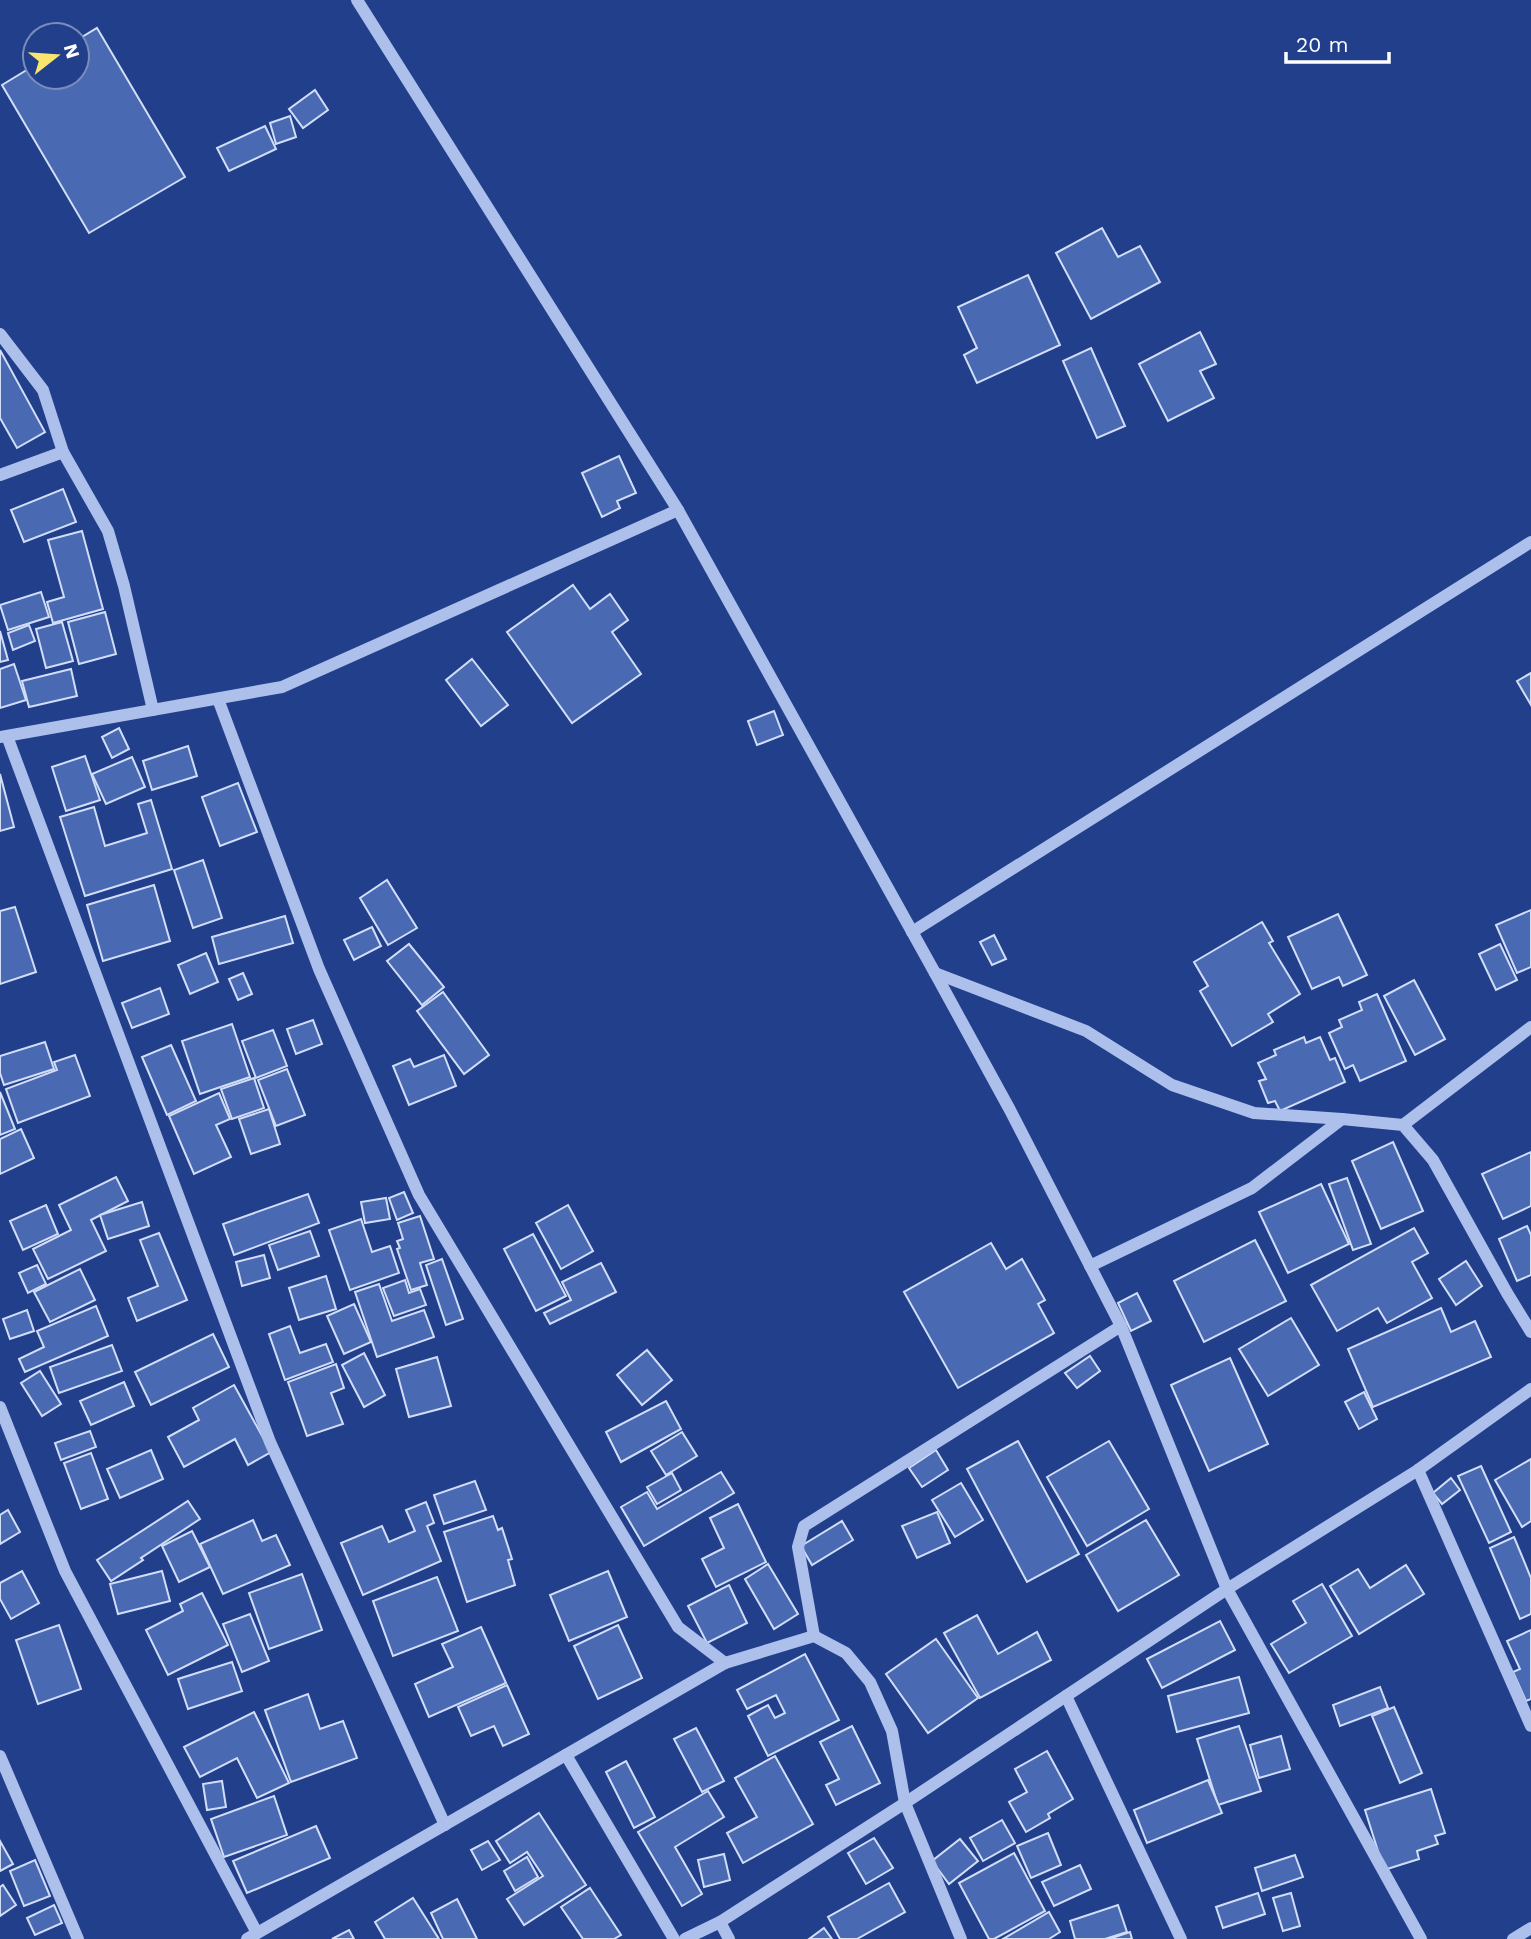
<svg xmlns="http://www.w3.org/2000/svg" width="1531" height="1939" viewBox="0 0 1531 1939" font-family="'Work Sans',sans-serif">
<rect width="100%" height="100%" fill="#213f8b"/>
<g fill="#4969b2" stroke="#d2def8" stroke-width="2">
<path d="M97,28l88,149 -96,56 -87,-148 33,-20v12h42v-37z"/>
<path d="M315,90l13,20 -25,18 -14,-19z"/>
<path d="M290,116l6,21 -20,7 -6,-21z"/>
<path d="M265,126l11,23 -47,22 -12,-23z"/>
<path d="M1102,228l16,29 22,-11 20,36 -69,37 -35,-66z"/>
<path d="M1028,275l32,70 -83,38 -13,-28 13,-7 -19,-41z"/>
<path d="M1200,332l16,32 -16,7 14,27 -46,23 -29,-57z"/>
<path d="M1091,348l34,78 -28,12 -34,-77z"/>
<path d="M0,350l45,82 -28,16 -17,-30z"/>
<path d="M619,456l17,37 -19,8 3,7 -18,9 -20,-44z"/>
<path d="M63,489l13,33 -52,20 -13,-32z"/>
<path d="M82,531l21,78 -50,14 -6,-21 17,-5 -16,-57z"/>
<path d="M573,585l17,24 20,-15 18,26 -16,12 29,42 -69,49 -65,-91z"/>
<path d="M41,592l8,25 -41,13 -8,-25z"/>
<path d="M105,612l11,42 -37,10 -11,-42z"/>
<path d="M62,622l11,39 -27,7 -10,-39z"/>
<path d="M29,625l6,16 -22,9 -5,-17z"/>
<path d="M0,631l8,29 -8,2z"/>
<path d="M472,659l36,46 -27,21 -35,-46z"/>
<path d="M14,664l12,36 -26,8v-39z"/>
<path d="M71,669l6,27 -48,11 -7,-26z"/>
<path d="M1531,673v32l-14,-24z"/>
<path d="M774,711l9,24 -26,10 -9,-24z"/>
<path d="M119,728l10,21 -17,9 -10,-21z"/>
<path d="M188,746l9,30 -45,14 -9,-29z"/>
<path d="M85,756l15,44 -34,11 -14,-44z"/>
<path d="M132,757l13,30 -39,17 -14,-30z"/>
<path d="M0,774l14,53 -14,4z"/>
<path d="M238,783l19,49 -37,14 -18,-49z"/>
<path d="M151,800l21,69 -87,27 -25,-79 34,-10 11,39 42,-13 -9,-29z"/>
<path d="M203,860l19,58 -29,10 -19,-58z"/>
<path d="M387,880l30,48 -29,17 -28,-47z"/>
<path d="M154,885l16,56 -67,20 -16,-56z"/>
<path d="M15,907l21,65 -36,12v-73z"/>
<path d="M1531,910v57l-14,6 -21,-48z"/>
<path d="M1338,914l29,61 -24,11 -4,-9 -27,12 -24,-52z"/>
<path d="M285,916l8,27 -74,21 -7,-27z"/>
<path d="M1262,922l11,19 -4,2 31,51 -32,20 5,8 -41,24 -32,-55 8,-5 -14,-24z"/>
<path d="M372,927l9,19 -27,14 -10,-20z"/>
<path d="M994,935l12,24 -14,6 -12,-23z"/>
<path d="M409,944l35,43 -22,18 -35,-44z"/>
<path d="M1500,944l17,36 -21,10 -17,-36z"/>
<path d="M206,953l12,29 -28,12 -12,-29z"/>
<path d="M243,973l9,21 -14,6 -9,-21z"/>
<path d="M1414,980l31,59 -30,16 -31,-59z"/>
<path d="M160,988l9,26 -37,14 -10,-25z"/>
<path d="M443,992l46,63 -25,19 -47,-63z"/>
<path d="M1377,994l29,67 -46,20 -7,-16 -8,4 -16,-36 13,-6 -3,-7 23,-10 -3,-8z"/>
<path d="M313,1020l9,24 -26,10 -9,-25z"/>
<path d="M232,1024l18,53 -50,17 -18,-53z"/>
<path d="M273,1030l14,36 -31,12 -14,-37z"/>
<path d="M1304,1037l2,6 14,-6 10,23 5,-2 10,24 -65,29 -5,-10 -7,2 -9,-22 7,-2 -8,-16 18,-8 -2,-5z"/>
<path d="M45,1042l9,27 -50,16 -4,-12v-17z"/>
<path d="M171,1045l25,56 -29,14 -25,-58z"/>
<path d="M75,1055l15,41 -72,27 -12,-34 51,-19 -3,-8z"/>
<path d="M444,1055l12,31 -47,19 -16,-39 17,-7 4,8z"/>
<path d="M287,1069l18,46 -29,11 -18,-46z"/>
<path d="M254,1078l10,30 -32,11 -11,-30z"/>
<path d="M0,1092l15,37 -15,6z"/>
<path d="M219,1093l11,26 -14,6 15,32 -37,17 -25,-58z"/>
<path d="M269,1109l11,35 -29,10 -12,-35z"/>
<path d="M21,1129l13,29 -34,16v-35z"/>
<path d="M1393,1142l30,69 -42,18 -29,-68z"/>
<path d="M1531,1152v54l-28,13 -21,-45z"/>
<path d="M116,1177l12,24 -37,19 15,31 -58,28 -15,-30 38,-19 -12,-25z"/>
<path d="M1347,1178l24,66 -18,6 -24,-66z"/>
<path d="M1321,1184l28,60 -61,29 -29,-61z"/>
<path d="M404,1192l9,21 -16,7 -8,-22z"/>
<path d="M308,1194l11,29 -85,32 -11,-31z"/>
<path d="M386,1198l4,21 -25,4 -4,-21z"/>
<path d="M142,1202l7,24 -41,13 -8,-24z"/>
<path d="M46,1205l12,29 -35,16 -13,-29z"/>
<path d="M568,1205l25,46 -32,18 -25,-46z"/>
<path d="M420,1216l14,43 -14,4 7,22 -16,5 -14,-41 3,-1 -3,-7 6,-2 -5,-16z"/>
<path d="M361,1219l11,33 18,-6 9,27 -49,17 -21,-60z"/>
<path d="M1527,1226l4,9v40l-14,6 -18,-42z"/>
<path d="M1414,1228l14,25 -16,9 20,36 -45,25 -9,-15 -41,23 -26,-46z"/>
<path d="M310,1231l9,25 -41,14 -9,-25z"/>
<path d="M159,1233l28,67 -50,21 -9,-23 30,-12 -18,-46z"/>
<path d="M533,1234l33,62 -30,15 -32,-62z"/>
<path d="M1255,1240l31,61 -82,41 -30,-61z"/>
<path d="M991,1243l15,26 16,-10 23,41 -7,4 16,29 -96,55 -54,-96z"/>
<path d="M264,1255l6,23 -28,8 -6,-24z"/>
<path d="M442,1259l21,60 -17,6 -20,-60z"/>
<path d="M1466,1261l16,25 -26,19 -17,-26z"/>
<path d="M601,1263l15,29 -66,32 -6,-11 27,-13 -9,-18z"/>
<path d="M37,1265l9,19 -18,9 -9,-20z"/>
<path d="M80,1269l15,31 -45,22 -16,-30z"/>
<path d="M326,1276l10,33 -37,11 -10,-32z"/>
<path d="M405,1280l4,13 11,-4 6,16 -32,11 -11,-28z"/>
<path d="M379,1284l13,37 32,-11 10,27 -57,20 -22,-65z"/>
<path d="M1137,1293l14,28 -20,10 -13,-28z"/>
<path d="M354,1304l17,38 -27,12 -17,-38z"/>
<path d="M96,1306l12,30 -83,36 -6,-13 25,-12 -7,-16z"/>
<path d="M1441,1308l10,24 24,-11 16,36 -118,50 -25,-58z"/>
<path d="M27,1310l7,21 -24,8 -7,-20z"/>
<path d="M1291,1318l28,47 -51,31 -29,-47z"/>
<path d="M290,1326l10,27 26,-9 7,18 -48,18 -16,-46z"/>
<path d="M213,1334l16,33 -78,38 -16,-33z"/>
<path d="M112,1345l10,26 -63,22 -9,-26z"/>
<path d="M647,1350l25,30 -30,25 -25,-30z"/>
<path d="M364,1353l21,42 -21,12 -22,-42z"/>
<path d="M1090,1356l10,15 -23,17 -12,-15z"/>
<path d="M437,1357l14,49 -42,11 -13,-48z"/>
<path d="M1230,1358l38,86 -59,27 -38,-86z"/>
<path d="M336,1364l8,24 -13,5 12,31 -36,12 -19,-54z"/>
<path d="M40,1371l21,33 -19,12 -21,-33z"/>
<path d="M124,1382l10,24 -43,19 -11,-24z"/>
<path d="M234,1385l37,67 -23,13 -13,-26 -51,28 -16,-30 31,-17 -6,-12z"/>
<path d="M1364,1392l13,27 -18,10 -14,-27z"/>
<path d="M666,1401l15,28 -60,33 -15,-30z"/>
<path d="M90,1431l6,16 -35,13 -6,-17z"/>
<path d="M682,1432l15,24 -31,19 -15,-24z"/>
<path d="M1018,1441l61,113 -52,28 -60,-113z"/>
<path d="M1109,1441l40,68 -62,37 -40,-69z"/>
<path d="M151,1450l12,29 -43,19 -13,-29z"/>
<path d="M936,1450l12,20 -26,17 -13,-19z"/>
<path d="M91,1453l17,46 -27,10 -17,-46z"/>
<path d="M1531,1459v62l-9,6 -27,-47z"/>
<path d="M1481,1466l30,66 -22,11 -31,-67z"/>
<path d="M721,1472l13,21 -90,53 -23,-39 26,-15 10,17z"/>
<path d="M672,1473l9,17 -24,14 -10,-17z"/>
<path d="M1451,1478l9,12 -18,14 -9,-11z"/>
<path d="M475,1481l11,29 -42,14 -10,-29z"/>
<path d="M961,1483l22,37 -28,17 -23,-37z"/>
<path d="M188,1501l12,18 -59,39 2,2 -32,21 -14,-21z"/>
<path d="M426,1502l8,21 -7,3 14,35 -78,34 -22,-52 41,-17 7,16 26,-11 -9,-21z"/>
<path d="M738,1504l28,58 -50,25 -14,-28 22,-11 -14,-30z"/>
<path d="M8,1510l12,22 -20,12v-29z"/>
<path d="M937,1512l13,31 -33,15 -15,-32z"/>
<path d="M493,1516l5,14 4,-2 10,31 -4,1 7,25 -48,17 -23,-70z"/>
<path d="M253,1520l9,21 14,-6 14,30 -67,29 -23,-50z"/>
<path d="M1146,1520l33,55 -61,36 -32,-56z"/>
<path d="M842,1521l11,19 -41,25 -11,-19z"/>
<path d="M192,1531l18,36 -31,15 -17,-36z"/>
<path d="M1514,1537l17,41v36l-11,5 -30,-71z"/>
<path d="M768,1564l30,50 -24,15 -29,-50z"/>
<path d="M1406,1565l18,29 -65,40 -29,-48 28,-17 12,19z"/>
<path d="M22,1571l17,32 -28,16 -11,-20v-16z"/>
<path d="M162,1571l8,30 -52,13 -8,-30z"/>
<path d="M608,1571l19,46 -58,24 -19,-46z"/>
<path d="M302,1574l20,56 -53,19 -20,-56z"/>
<path d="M437,1577l21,54 -65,25 -20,-55z"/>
<path d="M1322,1584l30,52 -63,37 -18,-29 35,-21 -13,-22z"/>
<path d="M729,1585l18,38 -40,20 -19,-37z"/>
<path d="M202,1593l26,52 -60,30 -22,-45 37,-19 -3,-7z"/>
<path d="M250,1614l19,47 -27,11 -19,-48z"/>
<path d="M977,1615l21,39 39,-22 14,28 -71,38 -36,-65z"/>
<path d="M1220,1621l15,29 -73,38 -15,-29z"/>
<path d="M59,1625l22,64 -43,15 -22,-64z"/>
<path d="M618,1625l24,53 -44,21 -24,-53z"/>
<path d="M481,1627l25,56 -77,34 -14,-33 38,-17 -11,-23z"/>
<path d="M1531,1630v69l-5,2 -13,-29 7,-3 -13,-28z"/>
<path d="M936,1639l42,59 -50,35 -42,-59z"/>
<path d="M805,1654l34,66 -71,36 -20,-40 20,-11 7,13 10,-5 -9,-18 -29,14 -10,-19z"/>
<path d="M232,1662l10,29 -54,18 -10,-30z"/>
<path d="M1239,1677l10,36 -72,19 -9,-36z"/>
<path d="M507,1685l22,49 -26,12 -9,-20 -23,10 -13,-29z"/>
<path d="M1380,1687l8,21 -48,18 -7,-21z"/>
<path d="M308,1694l12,35 23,-8 14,37 -66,24 -26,-72z"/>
<path d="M1394,1707l28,66 -22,10 -28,-67z"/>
<path d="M254,1712l35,71 -32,15 -20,-40 -37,19 -16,-30z"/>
<path d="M852,1726l28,57 -44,22 -10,-20 13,-6 -19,-37z"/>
<path d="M1239,1726l22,65 -43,14 -21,-66z"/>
<path d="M696,1728l28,53 -22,11 -28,-53z"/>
<path d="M1281,1736l9,33 -31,9 -9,-33z"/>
<path d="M1047,1751l26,48 -25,15 2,4 -24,14 -17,-30 18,-10 -12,-23z"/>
<path d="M775,1756l38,68 -70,39 -16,-30 30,-16 -22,-39z"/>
<path d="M626,1761l29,56 -21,11 -28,-56z"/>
<path d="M1208,1780l14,33 -75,30 -13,-33z"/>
<path d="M222,1781l4,26 -19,3 -4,-26z"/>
<path d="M1431,1789l14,44 -10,3 3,8 -21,7 2,8 -35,11 -19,-60z"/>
<path d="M708,1791l16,26 -49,30 27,47 -20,12 -44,-74z"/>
<path d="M274,1796l13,39 -63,22 -13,-38z"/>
<path d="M539,1813l47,72 -62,40 -17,-26 36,-23 -16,-24 -17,11 -14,-22z"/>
<path d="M1002,1820l13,23 -32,18 -13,-23z"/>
<path d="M316,1826l14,32 -83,35 -14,-32z"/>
<path d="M1048,1833l13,32 -30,13 -14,-32z"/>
<path d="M874,1838l19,30 -27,16 -18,-31z"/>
<path d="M960,1839l18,22 -29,23 -17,-23z"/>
<path d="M0,1841l13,23 -13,7z"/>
<path d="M488,1841l12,19 -18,10 -11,-20z"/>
<path d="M1014,1853l31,58 -51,28h-5l-30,-56z"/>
<path d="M724,1854l6,26 -26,7 -6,-27z"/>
<path d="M1295,1855l8,22 -41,14 -7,-23z"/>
<path d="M527,1857l11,20 -23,14 -11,-20z"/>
<path d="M35,1860l15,36 -26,10 -14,-35z"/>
<path d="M1080,1865l11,24 -37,17 -12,-24z"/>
<path d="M889,1883l16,29 -48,27h-17l-12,-22z"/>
<path d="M3,1885l13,20 -16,11v-29z"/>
<path d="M590,1888l31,47 -7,4h-31l-22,-32z"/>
<path d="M1258,1893l7,21 -42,14 -7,-21z"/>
<path d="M1291,1893l9,33 -17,5 -10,-33z"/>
<path d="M413,1898l26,41h-54l-10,-17z"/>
<path d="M457,1899l20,40h-34l-12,-26z"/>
<path d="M54,1905l8,18 -27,12 -8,-17z"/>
<path d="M1118,1905l9,27 -22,7h-30l-5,-18z"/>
<path d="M1049,1912l11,20 -11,7h-46z"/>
<path d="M824,1928l8,11h-23z"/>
<path d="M349,1930l5,9h-22z"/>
<path d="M1130,1932l2,7h-23z"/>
</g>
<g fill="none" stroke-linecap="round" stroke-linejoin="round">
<g stroke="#adc0eb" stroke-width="12">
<path d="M357,0l321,510 257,463 75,137 111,216 106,263 194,350"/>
<path d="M0,334l43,56 20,62 45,79 16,55 29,124"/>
<path d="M0,475l63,-23"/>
<path d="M218,699l101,270 100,226 259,432 47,36 89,-27 32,17 24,29 22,49 13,72 56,136"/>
<path d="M7,736l263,706 175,383"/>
<path d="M0,737l282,-50 396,-177"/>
<path d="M912,932l619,-390"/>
<path d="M935,973l151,58 86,54 82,28 88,6 61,6 30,35 74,133 24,39"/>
<path d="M1403,1125l128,-98"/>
<path d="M1090,1266l162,-78 90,-69"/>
<path d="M0,1407l65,164 192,362"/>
<path d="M1418,1470l113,256"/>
<path d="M814,1636l-16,-89 6,-21 317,-200"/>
<path d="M1066,1696l115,243"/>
<path d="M566,1755l108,184"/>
<path d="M0,1756l78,183"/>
<path d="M720,1922l9,17"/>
<path d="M247,1939l478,-276"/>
<path d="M685,1939l35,-17 185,-119 322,-214 191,-119 113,-81"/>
<path d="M1513,1939l18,-11"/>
</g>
</g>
<g transform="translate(56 56) rotate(73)"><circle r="33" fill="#213f8b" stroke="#7a8cb9" stroke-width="2"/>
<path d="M0-5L12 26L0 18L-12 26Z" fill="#f8e56f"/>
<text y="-10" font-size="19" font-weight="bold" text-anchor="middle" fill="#ffffff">N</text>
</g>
<path d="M1286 52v10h103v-10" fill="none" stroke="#ffffff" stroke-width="3.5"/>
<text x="1296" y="52" font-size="21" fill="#ffffff" stroke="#213f8b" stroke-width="5" paint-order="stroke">20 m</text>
</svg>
